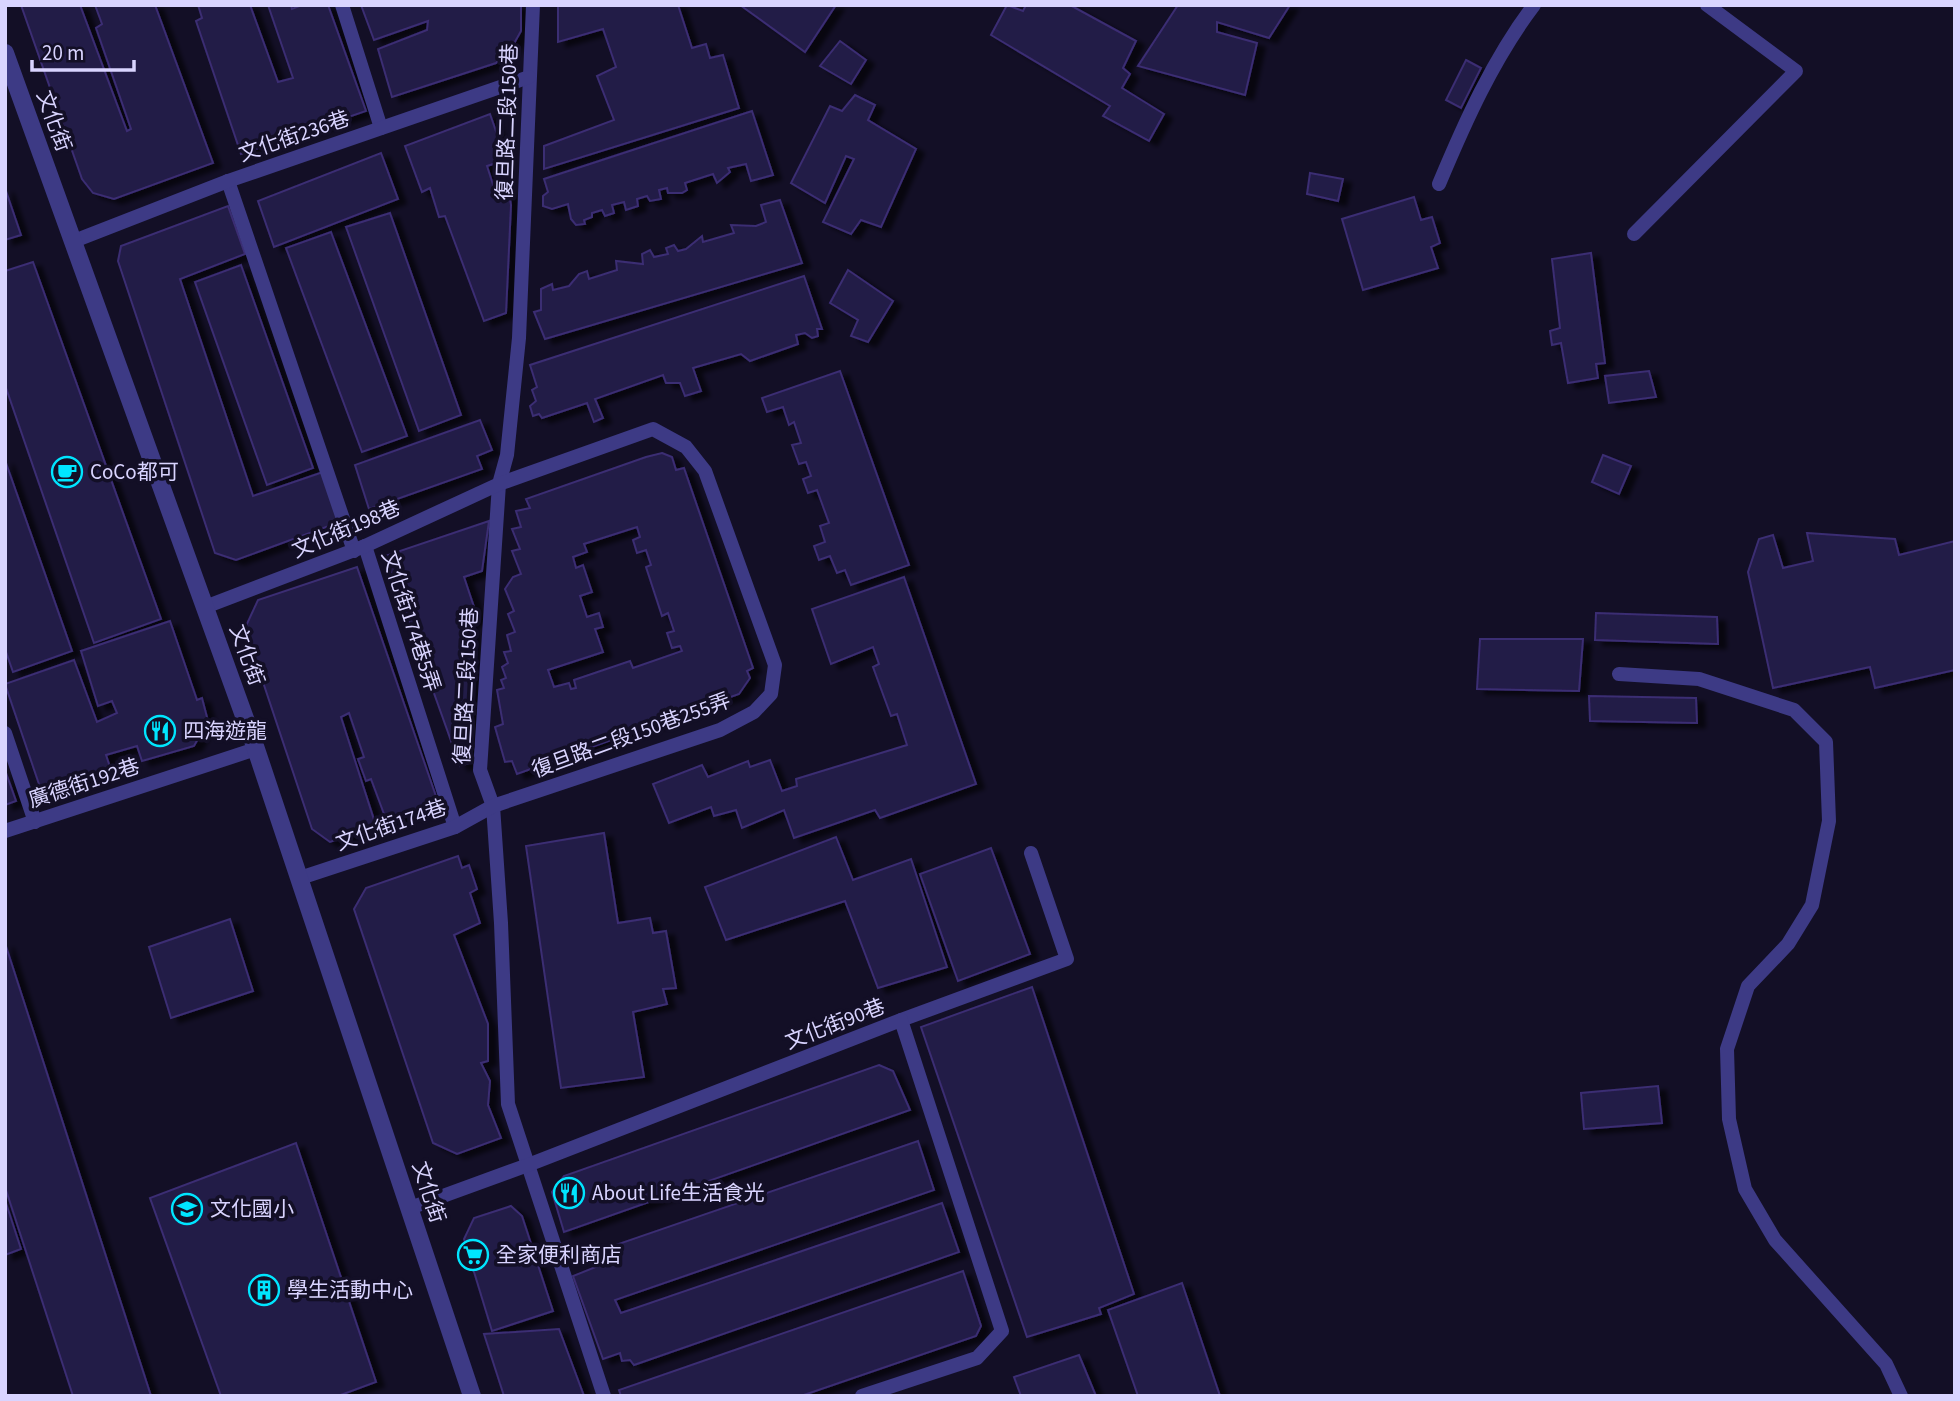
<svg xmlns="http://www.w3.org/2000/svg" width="1960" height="1401" viewBox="0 0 1960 1401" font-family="'Source Sans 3','Noto Sans TC',sans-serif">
<defs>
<filter id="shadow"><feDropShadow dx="8" dy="4.5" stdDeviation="2" flood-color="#0009"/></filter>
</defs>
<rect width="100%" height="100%" fill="#130f26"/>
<g fill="#241b47" stroke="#3b2d73" stroke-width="2" fill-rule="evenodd" filter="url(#shadow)">
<path d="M21,5h59l47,126 4,-2 -35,-101 6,-4 -7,-19h60l58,158 -99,36 -21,-6 -11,-14z"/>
<path d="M198,5h52l28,77 15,-4 -25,-73h23l1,4 10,-4h26l38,106 -125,43 -45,-133 6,-3z"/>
<path d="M361,5h160v26l-10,18 -15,14 -104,34 -14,-48 49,-19 1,-9 -54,19z"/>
<path d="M558,5h120l14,43 14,-4 4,14 13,-3 16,53 -195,61v-23l70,-26 -17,-44 19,-9 -13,-38 -45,13z"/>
<path d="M740,5h96l-31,47z"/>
<path d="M1007,5l16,6 3,-6h44l66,36 -13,27 7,6 -8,14 42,26 -15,27 -46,-25 7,-10 -119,-71z"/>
<path d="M1178,5h112l-21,33 -52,-16v10l40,11 -12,52 -107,-29z"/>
<path d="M840,41l26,19 -15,24 -31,-18z"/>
<path d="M1466,60l15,8 -20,40 -15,-8z"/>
<path d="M855,95l20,10 -7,15 48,29 -35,78 -20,-7 -10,14 -28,-12 31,-63 -8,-3 -21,47 -34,-20 39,-77 12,5z"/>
<path d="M752,111l21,64 -22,6 -5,-17 -18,4 2,4 -13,11 -4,-9 -28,9 2,7 -5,3h-14l-1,-5 -8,2 2,9 -11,2 -3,-5 -10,3 1,7 -12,4 -2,-8 -12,3 2,8 -9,3 -3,-6 -10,3v4l-8,3 1,4 -9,1 -5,-6 -3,-15 -16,5 -9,-3v-10l5,-4 -4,-13z"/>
<path d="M490,114l16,46 -19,6 10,31 12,-5 2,13 -5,108 -22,8 -39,-105 -6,1 -9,-29 -8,4 -17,-46z"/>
<path d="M381,153l17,46 -124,48 -16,-46z"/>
<path d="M1310,173l33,6 -5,22 -31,-7z"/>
<path d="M5,188l16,47 -16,5z"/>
<path d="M1414,197l7,23 11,-3 8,26 -9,4 7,21 -75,22 -21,-71z"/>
<path d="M780,200l22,63 -257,76 -11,-27 7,-2v-21l11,-5 1,6 16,-4 10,-12 8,-3 2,8 28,-9 -1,-9 27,3 -1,-10 8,-4 4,7 14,-3 -2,-6 8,-3 4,6 8,-2 16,-13 1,6 31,-9 -3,-8 25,1 10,-4 -5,-17z"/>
<path d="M228,206l17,48 -65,25 73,217 70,-24 17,50 -104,38 -21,-7 -97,-292 3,-15z"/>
<path d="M390,213l71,202 -42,16 -73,-204z"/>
<path d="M331,232l76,204 -45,16 -76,-204z"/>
<path d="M1591,253l14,110 -9,1 2,14 -30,5 -7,-40 -9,2 -2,-14 10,-3 -8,-69z"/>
<path d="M33,262l128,357 -67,24 -89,-258v-114z"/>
<path d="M241,265l72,203 -46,17 -72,-203z"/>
<path d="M848,270l45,31 -25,41 -17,-6 7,-16 -28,-17z"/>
<path d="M804,276l18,53h-5l1,7 -6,2 -7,-5 -9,2 2,9 -48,17 -9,-7 -48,14 8,23 -16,5 -5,-13h-14l-3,-8 -68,24 8,19 -9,4 -7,-19 -45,15 -3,-4 -6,2 -3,-10 6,-5 -4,-11 5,-3 -7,-22z"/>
<path d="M840,371l69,194 -58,20 -6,-15 -8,3 -7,-17 -11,4 -5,-14 11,-4 -5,-16 9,-3 -12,-33 -9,3 -5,-14 8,-3 -5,-14 -7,2 -7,-19 9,-2 -7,-21 -5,3 -6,-18 -16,5 -5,-14z"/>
<path d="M1649,371l7,26 -47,6 -4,-27z"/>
<path d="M480,420l12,30 -15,6 5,13 -113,40 -14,-44z"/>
<path d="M662,453l10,4 4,13 8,-2 69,200 -6,3 3,7 -11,16 -222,80 -5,-13 -7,1 -10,-35 8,-3 -6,-34 7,-2 -3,-8 5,-2 -4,-11 6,-4 -4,-11 7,-1 -4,-16 8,-3 -7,-18 6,-3 -9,-22 8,-12 8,-3 -9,-23 8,-2 -8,-20 9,-2 -5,-16 14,-3 -4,-9 120,-42zM637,527l3,10 -7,3 4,13 9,-3 5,15 -5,2 16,49 6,-3 6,18 -7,2 5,15 8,-2 2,5 -49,17 -3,-7 -56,19 2,8 -5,1 -2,-6 -15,4 -6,-17 55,-18 -8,-23 8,-2 -4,-14 -12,4 -7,-21 12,-4 -9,-27 -7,3 -3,-11 14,-5 -3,-8z"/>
<path d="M1603,455l28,11 -12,28 -27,-12z"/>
<path d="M5,460l67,191 -59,21 -8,-23z"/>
<path d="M489,521l-7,50 -18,6 14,42 -10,4 3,12 -2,128 -9,3 -75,-210z"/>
<path d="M1807,533l88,6 4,16 56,-14v129l-80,18 -5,-21 -97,21 -25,-116 11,-33 14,-4 10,33 30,-7z"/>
<path d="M357,567l82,238 -52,17 -16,-43 -5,2 -8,-22 6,-2 -15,-44 -8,4 35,109 -46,16 -18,-13 -67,-201 13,-28z"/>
<path d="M904,577l72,207 -96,34 -5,-8 -81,28 -10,-28 -42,18 -6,-18 -22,6 -3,-9 -42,16 -16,-39 49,-19 6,12 40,-16 2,6 20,-7 12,31 15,-5 -1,-7 111,-34 -10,-31 -6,2 -18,-49 6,-3 -6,-17 -42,17 -19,-55z"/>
<path d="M1596,613l121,4 1,27 -123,-4z"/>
<path d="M170,621l27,79 5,-2 6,23 -14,25 -52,15 -5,-15 -31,9 5,15 -69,23 -37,-109 69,-24 23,62 20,-9 -5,-12 -14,5 -17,-55z"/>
<path d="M1480,639h103l-4,52 -102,-2z"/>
<path d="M1589,696l107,2 1,25 -107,-2z"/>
<path d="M5,770l11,31 -11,4z"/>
<path d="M604,833l14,90 32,-5 3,15 13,-2 10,57 -13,1 4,15 -34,8 11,65 -83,11 -35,-242z"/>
<path d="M836,837l17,43 58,-21 36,108 -69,21 -33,-87 -119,39 -21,-53z"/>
<path d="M991,848l39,106 -72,27 -38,-107z"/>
<path d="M458,856l4,12 7,-3 8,24 -7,4 10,30 -26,12 34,89v37l-7,2 9,18 -2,24 13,33 -44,16 -24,-11 -79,-234 12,-21z"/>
<path d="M230,919l23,72 -82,27 -22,-71z"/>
<path d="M5,943l146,453h-78l-68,-209z"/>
<path d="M1032,987l102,307 -35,14 2,6 -74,23 -106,-310z"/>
<path d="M879,1065l14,6 17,39 -346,122 -12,-40 12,-16z"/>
<path d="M1658,1086l4,37 -78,6 -3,-36z"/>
<path d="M918,1141l16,49 -319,110 6,13 321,-110 17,49 -325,113 -4,-5 -8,1 -2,-8 -17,6 -30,-83 33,-13 -5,-13z"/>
<path d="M296,1143l80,239 -38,14h-117l-71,-198z"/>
<path d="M5,1200l16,49 -16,6z"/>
<path d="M511,1206l11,10 31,95 -61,20 -28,-92 10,-21z"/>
<path d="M963,1271l18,55 -5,10 -175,60h-180l-2,-6z"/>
<path d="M1182,1283l38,113h-82l-30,-86z"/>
<path d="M559,1329l25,67h-80l-20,-62z"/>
<path d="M1079,1355l17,41h-75l-7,-19z"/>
</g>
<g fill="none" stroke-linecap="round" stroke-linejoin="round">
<g stroke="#3d3a85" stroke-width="14">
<path d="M342,5l39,123"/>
<path d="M533,5l-14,333 -12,117 -8,29 -19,286 13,36 8,117 7,181 96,292"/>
<path d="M228,181l126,370"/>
<path d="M1439,184c26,-62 54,-125 95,-179"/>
<path d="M1634,234l162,-163 -89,-66"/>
<path d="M74,241l154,-60 301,-104"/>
<path d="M365,546l90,281"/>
<path d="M205,607l160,-61 134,-62 154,-55 33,18 19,24 70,194 -4,29 -17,18 -34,18 -227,76 -38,21 -155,51"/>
<path d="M1619,674l80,5 95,31 32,32 3,79 -17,84 -24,39 -40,42 -21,63 2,70 16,70 30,51 111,124 15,32"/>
<path d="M5,733l30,89"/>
<path d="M5,831l251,-82"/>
<path d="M901,1020l166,-61 -36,-106"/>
<path d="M410,1208l118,-43 373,-145 101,311 -25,27 -115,38"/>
</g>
<path stroke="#3d3a85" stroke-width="18" d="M5,53l251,696 216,647"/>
</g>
<defs>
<g id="cafe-ring" transform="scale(1.575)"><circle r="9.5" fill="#130f26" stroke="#00e5ff" stroke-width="1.5"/><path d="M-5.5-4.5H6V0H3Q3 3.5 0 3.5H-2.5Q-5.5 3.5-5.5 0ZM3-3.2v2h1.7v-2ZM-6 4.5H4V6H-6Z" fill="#00e5ff"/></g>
<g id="restaurant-ring" transform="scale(1.575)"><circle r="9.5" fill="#130f26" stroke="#00e5ff" stroke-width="1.5"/><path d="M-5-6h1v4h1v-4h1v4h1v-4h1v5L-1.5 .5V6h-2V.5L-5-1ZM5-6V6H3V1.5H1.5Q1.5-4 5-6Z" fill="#00e5ff"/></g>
<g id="school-ring" transform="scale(1.575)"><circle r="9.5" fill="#130f26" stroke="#00e5ff" stroke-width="1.5"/><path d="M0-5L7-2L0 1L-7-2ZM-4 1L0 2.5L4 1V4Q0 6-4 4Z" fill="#00e5ff"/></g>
<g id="supermarket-ring" transform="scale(1.575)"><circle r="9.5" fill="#130f26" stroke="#00e5ff" stroke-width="1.5"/><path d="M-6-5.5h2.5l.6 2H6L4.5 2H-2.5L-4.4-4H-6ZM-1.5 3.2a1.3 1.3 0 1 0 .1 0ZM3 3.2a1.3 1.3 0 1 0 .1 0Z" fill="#00e5ff"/></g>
<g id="building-ring" transform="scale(1.575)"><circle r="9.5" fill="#130f26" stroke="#00e5ff" stroke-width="1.5"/><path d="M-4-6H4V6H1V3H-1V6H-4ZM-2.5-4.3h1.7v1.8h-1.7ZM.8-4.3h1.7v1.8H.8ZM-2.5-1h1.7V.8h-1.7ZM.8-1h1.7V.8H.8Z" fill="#00e5ff"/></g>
</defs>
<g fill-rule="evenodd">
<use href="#cafe-ring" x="67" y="472"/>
<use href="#restaurant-ring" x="160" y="731"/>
<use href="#restaurant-ring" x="569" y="1193"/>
<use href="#school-ring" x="187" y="1209"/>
<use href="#supermarket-ring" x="473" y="1255"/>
<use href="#building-ring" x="264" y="1290"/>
</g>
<g text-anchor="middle" stroke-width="7" stroke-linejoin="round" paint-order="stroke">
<g font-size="21" fill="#d9d4ff" stroke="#130f26">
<text transform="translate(54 121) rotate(70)" y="7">文化街</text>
<text transform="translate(507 122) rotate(-88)" y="7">復旦路二段150巷</text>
<text transform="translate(294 136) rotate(-19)" y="7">文化街236巷</text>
<text transform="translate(346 529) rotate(-23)" y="7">文化街198巷</text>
<text transform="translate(411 621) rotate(72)" y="7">文化街174巷5弄</text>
<text transform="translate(247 655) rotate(70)" y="7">文化街</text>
<text transform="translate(466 686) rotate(-87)" y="7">復旦路二段150巷</text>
<text transform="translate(631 735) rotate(-20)" y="7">復旦路二段150巷255弄</text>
<text transform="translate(84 783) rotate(-18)" y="7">廣德街192巷</text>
<text transform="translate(391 825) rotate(-19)" y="7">文化街174巷</text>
<text transform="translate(835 1024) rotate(-21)" y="7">文化街90巷</text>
<text transform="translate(429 1192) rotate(72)" y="7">文化街</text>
</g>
<g font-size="21" fill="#d9d4ff" stroke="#130f26" text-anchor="start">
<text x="90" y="479">CoCo都可</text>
<text x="183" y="738">四海遊龍</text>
<text x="592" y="1200">About Life生活食光</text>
<text x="210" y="1216">文化國小</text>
<text x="496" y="1262">全家便利商店</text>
<text x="287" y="1297">學生活動中心</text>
</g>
</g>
<rect width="1960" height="1401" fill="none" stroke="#d9d4ff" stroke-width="14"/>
<path d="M32 60v10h102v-10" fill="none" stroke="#d9d4ff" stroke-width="3.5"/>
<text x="42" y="60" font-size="21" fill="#d9d4ff" stroke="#130f26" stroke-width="5" paint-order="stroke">20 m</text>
</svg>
